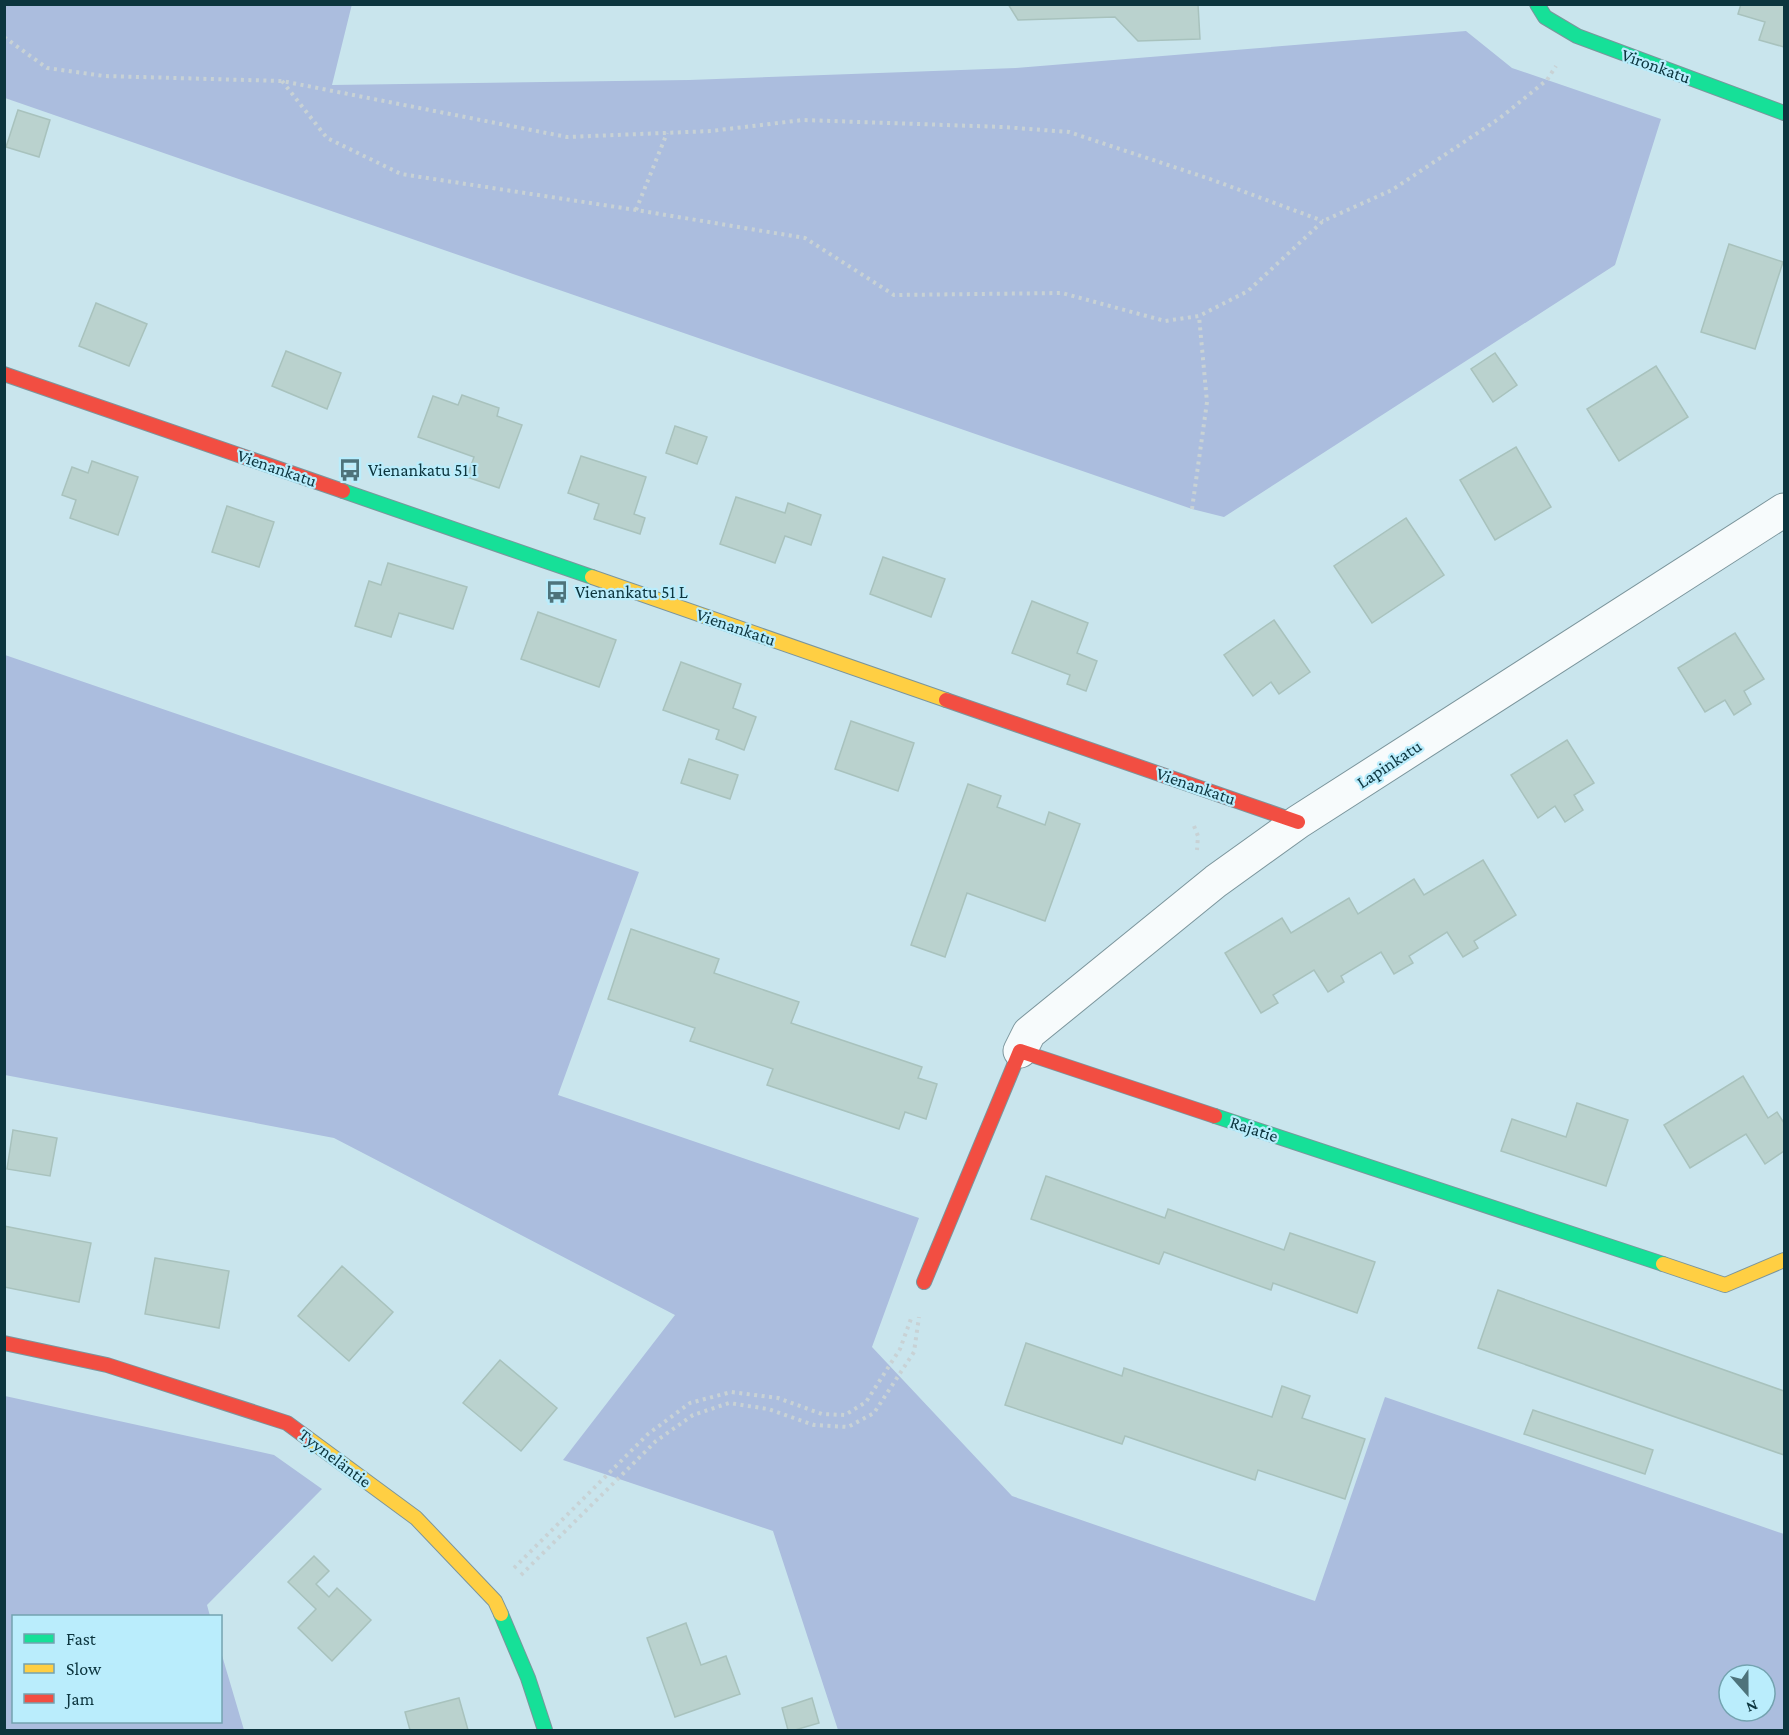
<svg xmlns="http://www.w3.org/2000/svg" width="1789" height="1735" viewBox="0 0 1789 1735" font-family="'Crimson Pro',serif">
<rect width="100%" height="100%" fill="#c9e5ed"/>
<g fill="#abbdde" fill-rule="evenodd">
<path d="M352,4l-20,81 357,-5 327,-12 450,-37 46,37 149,51 -46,146 -391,252 -32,-8 -1187,-411v-93z"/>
<path d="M5,655l634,217 -81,223 361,123 -47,129 140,149 303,105 70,-204 399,137v196h-946l-65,-199 -210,-71 112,-145 -341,-177 -329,-63zM1729,1675h36v36h-36z"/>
<path d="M5,1396l269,59 48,34 -115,116 3,11h-196v106h206l1,-70 23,78h-239z"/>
</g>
<g fill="#bad2ce" stroke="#a8c2bd" stroke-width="1.5">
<path d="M1008,4h190l2,35 -62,2 -23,-24 -97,3z"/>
<path d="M1741,4h43v43l-25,-7 6,-18 -27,-8z"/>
<path d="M18,110l32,10 -11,37 -33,-10z"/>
<path d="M1729,244l54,18 -28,87 -54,-17z"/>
<path d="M96,303l51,21 -18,42 -50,-20z"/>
<path d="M286,351l55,22 -14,36 -55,-23z"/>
<path d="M1495,353l22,32 -24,17 -22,-33z"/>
<path d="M1656,366l32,51 -69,44 -32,-52z"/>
<path d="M462,395l37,13 -2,8 25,9 -23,63 -32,-11 7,-20 -56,-20 15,-41 25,9z"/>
<path d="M675,426l32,11 -10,27 -31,-11z"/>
<path d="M1516,447l35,60 -56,33 -35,-60z"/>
<path d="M581,456l65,21 -12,37 11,4 -5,16 -46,-15 5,-15 -31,-11z"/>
<path d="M92,461l46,16 -20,58 -48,-17 6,-18 -14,-5 10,-28 16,6z"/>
<path d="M736,497l49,16 3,-10 33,12 -10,30 -26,-9 -10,27 -55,-19z"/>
<path d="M227,506l47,16 -15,45 -47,-15z"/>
<path d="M1406,518l38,57 -72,48 -38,-57z"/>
<path d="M883,557l62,22 -14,38 -61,-23z"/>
<path d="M388,563l79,24 -14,42 -54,-16 -8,24 -36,-11 14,-45 12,4z"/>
<path d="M1032,601l56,22 -11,30 20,8 -11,30 -19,-7 3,-9 -58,-22z"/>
<path d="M538,612l78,28 -17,47 -78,-28z"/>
<path d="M1274,620l36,52 -31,22 -8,-12 -18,14 -29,-41z"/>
<path d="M1735,633l29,46 -20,12 7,13 -17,11 -9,-15 -20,12 -27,-44z"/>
<path d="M681,662l60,22 -8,24 23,9 -12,33 -28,-11 3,-9 -56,-20z"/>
<path d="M851,721l63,22 -16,48 -63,-22z"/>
<path d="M1567,740l27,43 -20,12 9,15 -18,12 -10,-16 -17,12 -27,-43z"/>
<path d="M689,759l49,16 -8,24 -49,-16z"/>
<path d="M968,784l33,12 -4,11 48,18 4,-13 31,12 -35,97 -78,-28 -22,64 -34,-12z"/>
<path d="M1483,860l33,55 -42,26 4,7 -15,9 -16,-25 -38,24 4,7 -19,11 -13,-22 -40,24 3,6 -16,10 -14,-22 -41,25 5,8 -17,10 -36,-60 57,-35 9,15 58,-35 9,16 56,-35 10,16z"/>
<path d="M631,929l88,30 -5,14 85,29 -8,21 131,44 -4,11 19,6 -11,35 -21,-7 -6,17 -132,-44 6,-16 -83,-28 5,-13 -87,-29z"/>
<path d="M1743,1076l25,42 9,-6 7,11v28l-19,13 -19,-30 -56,34 -26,-43z"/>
<path d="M1577,1103l51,17 -22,66 -105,-35 11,-32 54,18z"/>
<path d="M13,1130l44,8 -7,38 -43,-7z"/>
<path d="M1046,1176l119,42 3,-9 116,41 6,-17 85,29 -18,51 -84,-30 -2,7 -107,-38 -5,12 -128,-45z"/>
<path d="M4,1226l87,17 -12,59 -75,-15z"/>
<path d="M155,1258l74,13 -10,57 -74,-14z"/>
<path d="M342,1266l51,46 -44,49 -51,-45z"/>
<path d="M1498,1290l286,101v64l-306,-107z"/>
<path d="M1026,1343l96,33 2,-8 148,49 10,-31 28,10 -8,22 63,21 -20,60 -87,-29 -3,10 -130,-44 -3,8 -117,-39z"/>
<path d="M500,1360l57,48 -36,43 -58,-48z"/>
<path d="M1533,1410l120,40 -8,24 -121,-40z"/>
<path d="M314,1556l15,15 -13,13 13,13 8,-9 34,32 -39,41 -34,-33 18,-19 -28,-27z"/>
<path d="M686,1623l15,42 25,-9 14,38 -65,23 -28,-79z"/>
<path d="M459,1698l9,32h-58l-5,-18z"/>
<path d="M812,1698l7,25 -24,7h-7l-6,-22z"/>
</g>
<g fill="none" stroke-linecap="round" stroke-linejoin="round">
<g stroke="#7b959c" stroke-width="35">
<path id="street" d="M1020,1051l9,-18 187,-152 82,-59 486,-312"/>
</g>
<g stroke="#7b959c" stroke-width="16">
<g id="fast">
<path d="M1537,4l8,13 32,19 207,77"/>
<path d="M343,491l249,86"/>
<path d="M1215,1116l448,148"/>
<path d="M501,1614l27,64 17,52"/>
</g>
</g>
<g stroke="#7b959c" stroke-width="16">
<g id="slow">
<path d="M592,577l354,123"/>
<path d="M1663,1264l62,21 59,-25"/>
<path d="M306,1437l110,81 79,83 6,13"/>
</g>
</g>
<g stroke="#7b959c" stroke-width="16">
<g id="jam">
<path d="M4,374l339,117"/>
<path d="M946,700l352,122"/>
<path d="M924,1282l96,-231 195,65"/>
<path d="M4,1343l103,22 180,58 19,14"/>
</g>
</g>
<g stroke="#c8d2d5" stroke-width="4" stroke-dasharray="3 4.5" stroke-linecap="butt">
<path d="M4,37l43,31 57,8 178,5 285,56 144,-6 92,-11 200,7 66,5 141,47 113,42"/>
<path d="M282,81l45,57 74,36 235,36 169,28 89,57 168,-2 103,28 34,-5 49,-25 75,-70 69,-31 108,-72 47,-38 9,-14"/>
<path d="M636,210l31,-77"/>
<path d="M1192,509l15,-107 -8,-86"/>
<path d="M1194,826l4,10 -1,14"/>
<path d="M514,1568l134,-134 42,-31 41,-11 47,6 44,16 23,1 21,-13 34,-53 12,-33"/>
<path d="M521,1575l135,-134 37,-26 36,-12 39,6 46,16 34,2 26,-14 40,-61 5,-35"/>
</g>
<use href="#street" stroke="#f7fbfc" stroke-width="33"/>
<use href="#fast" stroke="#16e098" stroke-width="14"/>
<use href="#slow" stroke="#ffcf43" stroke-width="14"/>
<use href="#jam" stroke="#f24e42" stroke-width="14"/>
</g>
<defs>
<g id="bus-bare" transform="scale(1.8)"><path d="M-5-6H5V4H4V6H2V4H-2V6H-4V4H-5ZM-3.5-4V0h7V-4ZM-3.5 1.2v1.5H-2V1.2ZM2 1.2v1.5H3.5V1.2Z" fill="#4e737b" stroke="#baedfc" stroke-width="2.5" paint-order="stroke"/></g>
</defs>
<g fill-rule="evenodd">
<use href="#bus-bare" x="350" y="470"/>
<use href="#bus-bare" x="557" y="592"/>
</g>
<g text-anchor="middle" stroke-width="4.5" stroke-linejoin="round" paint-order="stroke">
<g font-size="18" fill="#0c353e" stroke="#baedfc">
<text transform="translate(1656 66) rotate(20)" y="6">Vironkatu</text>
<text transform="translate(277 468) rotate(19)" y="6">Vienankatu</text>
<text transform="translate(736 627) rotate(19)" y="6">Vienankatu</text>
<text transform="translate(1389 764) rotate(-33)" y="6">Lapinkatu</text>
<text transform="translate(1196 786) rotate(19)" y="6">Vienankatu</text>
<text transform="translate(1254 1129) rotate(18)" y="6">Rajatie</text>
<text transform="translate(335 1458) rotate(37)" y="6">Tyyneläntie</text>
</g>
<g font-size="18" fill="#0c353e" stroke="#baedfc" text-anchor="start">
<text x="368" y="476">Vienankatu 51 I</text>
<text x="575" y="598">Vienankatu 51 L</text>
</g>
</g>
<rect width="1789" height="1735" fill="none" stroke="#0c353e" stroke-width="12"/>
<rect x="12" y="1615" width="210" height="108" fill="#baedfc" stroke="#74a3b0" stroke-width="1.5"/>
<rect x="24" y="1634" width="30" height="9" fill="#16e098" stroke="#74a3b0" stroke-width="1.5"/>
<text x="66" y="1645" font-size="18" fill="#0c353e">Fast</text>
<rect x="24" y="1664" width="30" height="9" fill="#ffcf43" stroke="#74a3b0" stroke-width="1.5"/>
<text x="66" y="1675" font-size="18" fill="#0c353e">Slow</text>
<rect x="24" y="1694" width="30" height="9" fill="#f24e42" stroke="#74a3b0" stroke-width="1.5"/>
<text x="66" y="1705" font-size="18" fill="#0c353e">Jam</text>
<g transform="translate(1747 1693) rotate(159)"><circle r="28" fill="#baedfc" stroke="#74a3b0" stroke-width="1.5"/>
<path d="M0-4.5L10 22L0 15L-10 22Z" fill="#4e737b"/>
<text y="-9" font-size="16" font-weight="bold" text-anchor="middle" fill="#0c353e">N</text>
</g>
</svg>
